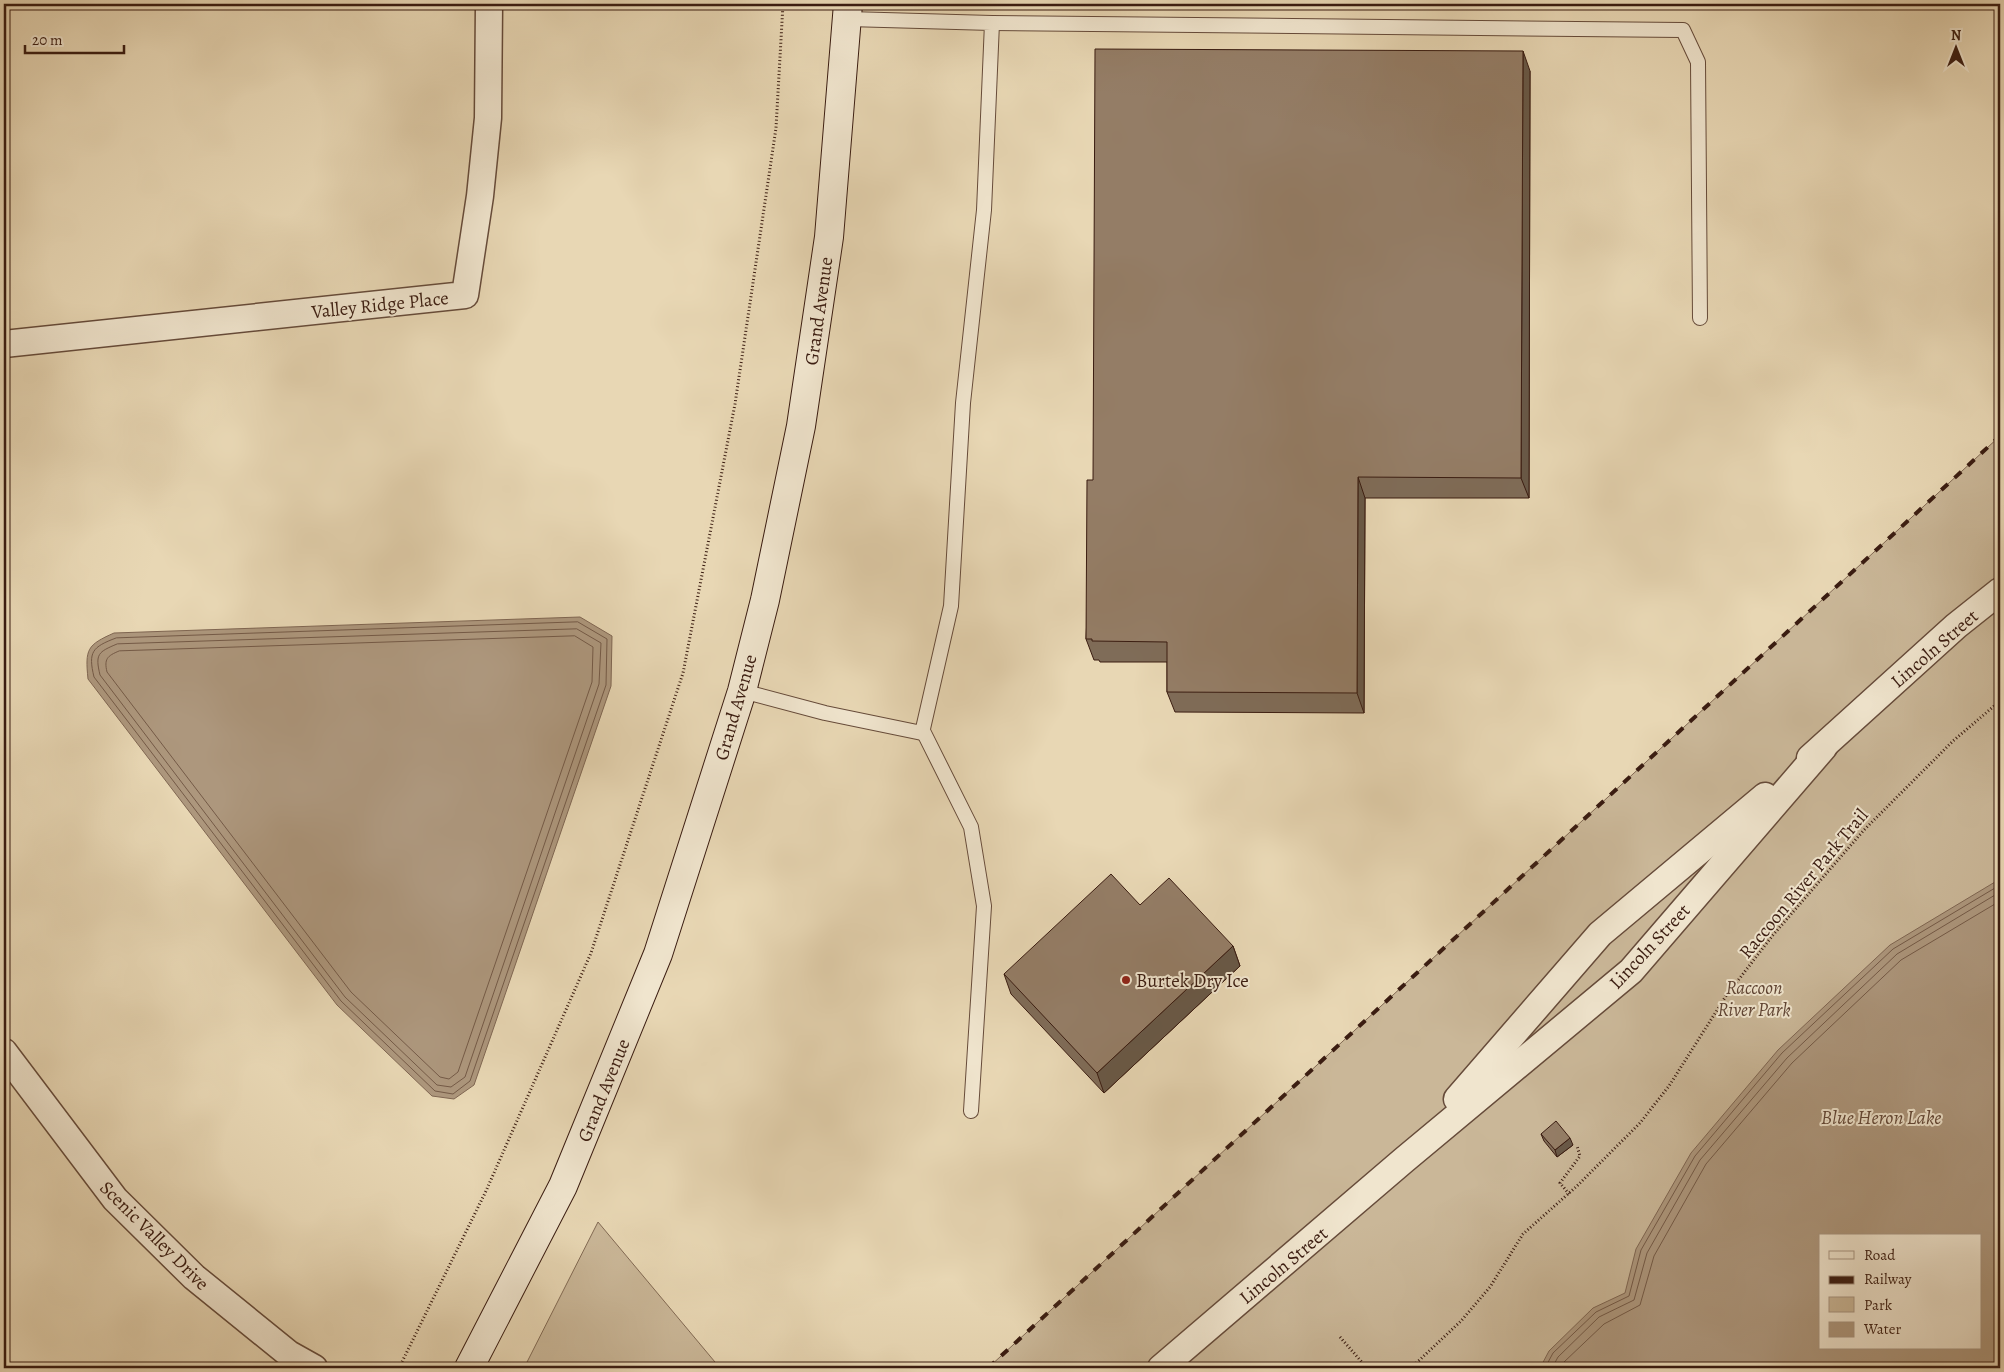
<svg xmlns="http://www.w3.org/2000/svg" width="2004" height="1372" viewBox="0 0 2004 1372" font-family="Alegreya,serif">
<rect width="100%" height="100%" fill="#e8d7b4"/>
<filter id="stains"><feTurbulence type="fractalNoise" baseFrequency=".004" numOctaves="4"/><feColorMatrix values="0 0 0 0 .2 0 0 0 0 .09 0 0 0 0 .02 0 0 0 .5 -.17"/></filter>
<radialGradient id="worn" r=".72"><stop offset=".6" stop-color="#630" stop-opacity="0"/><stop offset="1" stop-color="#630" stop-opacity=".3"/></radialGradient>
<g fill="#cab798" stroke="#826a54" fill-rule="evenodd">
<path d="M2000,436v932h-1012zM1820,1236h160v112h-160z"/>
<path d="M598,1222l122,146h-196z"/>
</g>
<g fill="#ad977d" stroke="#7f6652" fill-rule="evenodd">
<path d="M580,617l32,19 -1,50 -137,399 -20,14 -22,-3 -95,-91 -249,-326c-3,-30 -1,-34 26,-46z"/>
<path d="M2000,879v489h-460l9,-17 44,-43 32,-15 11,-44 55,-96 87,-103 112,-105zM1820,1236h160v112h-160z"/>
</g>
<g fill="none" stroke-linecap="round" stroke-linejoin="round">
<g stroke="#745a47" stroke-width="1">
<path d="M578,622l29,17 -1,46 -136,396 -17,13 -18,-3 -94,-90 -247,-324c-6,-25 -2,-30 22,-39z"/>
<path d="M577,629l24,14 -2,41 -134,393 -14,10 -14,-2 -92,-88 -245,-322c-5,-21 -2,-23 17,-31z"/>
<path d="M575,636l18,11 -1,35 -134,390 -9,7 -9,-2 -89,-85 -244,-320c-3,-13 0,-16 12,-21z"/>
<path d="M1545,1368l8,-15 43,-41 33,-16 12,-46 54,-94 87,-103 111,-104 107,-64"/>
<path d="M1552,1368l6,-11 41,-40 35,-17 13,-47 53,-93 87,-102 110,-104 103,-62"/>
<path d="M1561,1368l3,-6 40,-38 36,-19 14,-49 52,-92 86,-101 109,-103 99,-59"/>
</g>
<g stroke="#664b3a" stroke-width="16">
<g id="lane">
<path d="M992,23l691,7 15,32 2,256"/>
<path d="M742,691l83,22 97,20 29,-127 12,-203 21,-193 8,-187 -144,-4"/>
<path d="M923,731l48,96 13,79 -13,205"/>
</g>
</g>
<g stroke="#664b3a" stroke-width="29">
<g id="street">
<path d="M4,344l461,-49 15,-99 8,-78 1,-114"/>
<path d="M1810,758l146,-132 44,-35"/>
<path d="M4,1052l111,147 79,78 95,77 25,14"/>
<path d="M1457,1099l143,-165 165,-138"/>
<path d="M1161,1368l243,-208 227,-189 193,-224"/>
</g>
</g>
<g stroke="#3a1c11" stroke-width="30">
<path id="secondary" d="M469,1368l94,-182 95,-232 84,-263 23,-91 36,-174 28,-189 19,-233"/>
</g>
<g stroke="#3a1c11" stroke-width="3" stroke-dasharray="1 2.5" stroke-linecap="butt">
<path d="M1569,1194l-9,-11 20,-27 -3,-10"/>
<path d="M1340,1337l27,31"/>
<path d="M399,1368l87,-177 105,-238 92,-280 52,-269 41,-276 7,-124"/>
<path d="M1411,1368l50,-47 29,-34 33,-53 54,-48 63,-63 29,-37 57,-90 47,-61 91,-105 89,-89 47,-40"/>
</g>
<use href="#lane" stroke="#f0e5ce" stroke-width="14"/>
<use href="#street" stroke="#f0e5ce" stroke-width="26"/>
<use href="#secondary" stroke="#f0e5ce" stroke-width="28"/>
<path stroke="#3a1c11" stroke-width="4" stroke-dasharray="9 9" stroke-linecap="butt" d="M988,1368l1012,-932"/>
</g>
<g fill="#7f6c58" stroke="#3a1c11">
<path d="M1530,71l-1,427h-164l-1,215 -189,-1 -8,-20v-30h-67l-1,-2h-5l-8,-21 7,-159z"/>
<path d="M1140,905l93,41 7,20 -136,127 -93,-99 -7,-20z"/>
<path d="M1541,1134l32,11 -16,12 -13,-16z"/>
</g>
<g fill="#685847" stroke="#3a1c11">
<path d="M1523,51l7,20 -1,427 -8,-20z"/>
<path d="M1358,477l7,21 -1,215 -7,-20z"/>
<path d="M1233,946l7,20 -136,127 -7,-20z"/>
<path d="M1570,1138l3,7 -16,12 -2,-7z"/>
</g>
<g fill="#947d66" stroke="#3a1c11">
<path d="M1095,49l428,2 -2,427 -163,-1 -1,216 -190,-1v-50l-75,-1v-2h-6l1,-159h6z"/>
<path d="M1111,874l29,31 29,-27 64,68 -136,127 -93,-99z"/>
<path d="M1556,1121l14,17 -15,12 -14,-16z"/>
</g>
<circle fill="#8f2418" stroke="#f0e5ce" stroke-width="2" cx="1126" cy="980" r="5"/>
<g text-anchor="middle" stroke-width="4" stroke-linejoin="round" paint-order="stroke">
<g font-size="19" fill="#3a1c11" stroke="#f0e5ce">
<text transform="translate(380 304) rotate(-6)" y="7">Valley Ridge Place</text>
<text transform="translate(818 311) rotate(-82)" y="7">Grand Avenue</text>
<text transform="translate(1934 648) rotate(-41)" y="7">Lincoln Street</text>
<text transform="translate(735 707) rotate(-74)" y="7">Grand Avenue</text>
<text transform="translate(1803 883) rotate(-50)" y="7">Raccoon River Park Trail</text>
<text transform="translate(1649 946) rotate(-47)" y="7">Lincoln Street</text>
<text transform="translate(603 1090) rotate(-68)" y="7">Grand Avenue</text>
<text transform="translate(155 1235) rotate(45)" y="7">Scenic Valley Drive</text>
<text transform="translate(1283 1265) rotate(-40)" y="7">Lincoln Street</text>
</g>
<g font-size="19" fill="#3a1c11" stroke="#f0e5ce" text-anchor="start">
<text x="1136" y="987">Burtek Dry Ice</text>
</g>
<g font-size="19" font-style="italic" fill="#5e4333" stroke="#f0e5ce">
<text x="1754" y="994">Raccoon<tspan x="1754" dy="22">River Park</tspan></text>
</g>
<g font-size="20" font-style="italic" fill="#624737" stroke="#f0e5ce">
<text x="1881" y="1124">Blue Heron Lake</text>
</g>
</g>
<rect width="2004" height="1372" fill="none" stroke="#e8d7b4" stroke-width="20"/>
<rect x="5" y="5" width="1994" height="1362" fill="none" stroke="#3a1c11" stroke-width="2.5"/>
<rect x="10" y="10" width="1984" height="1352" fill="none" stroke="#3a1c11"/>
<rect x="1819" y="1234" width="162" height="115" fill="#f0e5ce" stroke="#a79582"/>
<rect x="1829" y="1251" width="25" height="8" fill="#f0e5ce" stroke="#a79582"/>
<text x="1864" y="1260" font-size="15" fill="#3a1c11">Road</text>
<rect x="1829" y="1276" width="25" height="8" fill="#3a1c11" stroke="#a79582"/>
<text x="1864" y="1284" font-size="15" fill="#3a1c11">Railway</text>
<rect x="1829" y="1297" width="25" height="15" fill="#cab798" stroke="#a79582"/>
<text x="1864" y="1310" font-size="15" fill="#3a1c11">Park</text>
<rect x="1829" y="1322" width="25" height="15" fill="#ad977d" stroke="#a79582"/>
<text x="1864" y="1334" font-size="15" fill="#3a1c11">Water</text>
<g transform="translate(1956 48)" stroke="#f0e5ce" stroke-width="4" paint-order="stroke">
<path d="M0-4L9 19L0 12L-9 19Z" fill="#3a1c11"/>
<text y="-8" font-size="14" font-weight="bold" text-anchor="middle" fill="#3a1c11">N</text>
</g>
<path d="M25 45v8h99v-8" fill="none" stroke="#3a1c11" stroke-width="2.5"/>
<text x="32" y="45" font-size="15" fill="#3a1c11" stroke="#f0e5ce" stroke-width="4" paint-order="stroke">20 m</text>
<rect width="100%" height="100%" filter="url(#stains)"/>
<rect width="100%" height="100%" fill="url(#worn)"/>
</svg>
